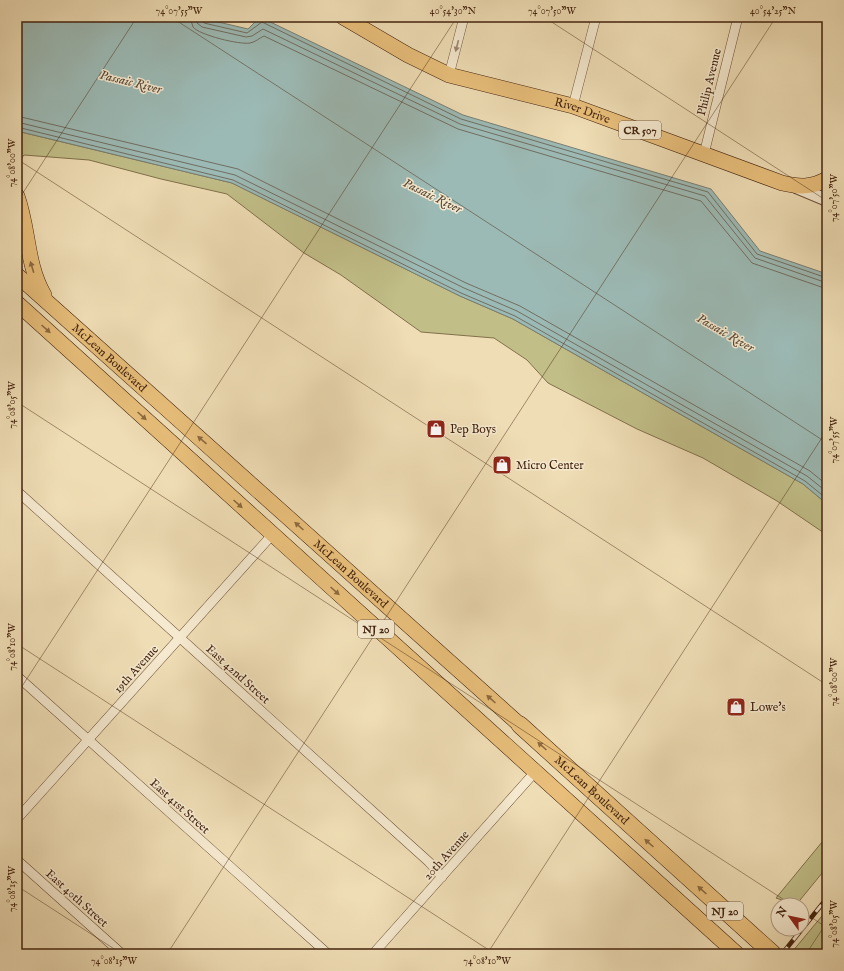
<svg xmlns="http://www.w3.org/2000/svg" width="844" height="971" viewBox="0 0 844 971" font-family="'IM FELL English',serif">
<rect width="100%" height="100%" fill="#efddb5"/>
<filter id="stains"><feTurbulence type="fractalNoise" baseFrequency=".005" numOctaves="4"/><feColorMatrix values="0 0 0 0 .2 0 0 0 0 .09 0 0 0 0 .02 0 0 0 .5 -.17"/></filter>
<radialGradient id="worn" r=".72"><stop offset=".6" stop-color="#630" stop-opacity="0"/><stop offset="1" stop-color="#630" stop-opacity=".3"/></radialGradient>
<g fill="#c1be88" stroke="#82704b">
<path d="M17,131l215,52 228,113 53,23 290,165 24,20v31l-50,-34 -74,-43 -66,-29 -89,-46 -21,-23 -33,-22 -73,-6 -80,-57 -37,-22 -77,-59 -66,-15 -72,-19 -65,-5 -7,9z"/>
<path d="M827,836v31l-31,38 -20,-7z"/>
<path d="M827,910v34l-8,10h-22l-5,-2z"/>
</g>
<path fill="#9cbab5" stroke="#787e72" d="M17,17h180l51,12 12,-12 203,98 248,74 49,62 67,23v230l-24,-20 -290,-165 -53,-23 -228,-113 -215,-52z"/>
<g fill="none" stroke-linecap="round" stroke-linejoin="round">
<g stroke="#706e62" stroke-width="1">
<path d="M190,17l3,10c6,8 47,18 57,16 6,-1 9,-5 14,-7l194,93 243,72 51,62 75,26"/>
<path d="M196,17l1,6 5,4 44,10 6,-1 11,-7 197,95 245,72 50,62 72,25"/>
<path d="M201,17l3,6 43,10 15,-11 199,97 247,73 49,62 70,24"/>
<path d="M17,116l221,53 228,114 54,23 290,165 17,14"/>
<path d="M17,122l218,53 229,113 53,23 290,165 20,16"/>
<path d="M17,127l216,53 228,113 54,23 290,165 22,18"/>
</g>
<g stroke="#6e5238" stroke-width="10">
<g id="minor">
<path d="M449,75l15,-58"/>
<path d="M573,106l23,-89"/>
<path d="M704,154l34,-137"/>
<path d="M17,491l412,371 13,15"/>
<path d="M17,676l311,278"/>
<path d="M17,819l255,-284"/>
<path d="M17,860l105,94"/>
<path d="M373,954l162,-182"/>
</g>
</g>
<g stroke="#6e5238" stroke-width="14">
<path id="tertiary" d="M796,187l31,13"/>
</g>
<g stroke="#43230e" stroke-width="16">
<g id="primary">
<path id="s1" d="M343,17l65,38 41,20 124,31 209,77c17,4 29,5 45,-4"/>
<path d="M17,196c12,33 9,68 27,99"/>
<path id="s2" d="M17,275l503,450"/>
<path d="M17,303l720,651"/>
</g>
</g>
<g stroke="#43230e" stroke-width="18">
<g id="motorway">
<path id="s3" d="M520,725l253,229"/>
</g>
</g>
<use href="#minor" stroke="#f5e9cf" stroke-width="9"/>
<use href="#tertiary" stroke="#f5e9cf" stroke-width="12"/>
<use href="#primary" stroke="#e8be7a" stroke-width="15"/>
<use href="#motorway" stroke="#e8be7a" stroke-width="17"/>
<g stroke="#43230e" stroke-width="4.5">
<path id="rail" d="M782,954l45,-56"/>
</g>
<use href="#rail" stroke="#f5e9cf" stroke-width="3" stroke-dasharray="9" stroke-linecap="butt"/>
</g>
<defs><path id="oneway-solid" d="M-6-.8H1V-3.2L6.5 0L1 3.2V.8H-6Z"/></defs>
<use fill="#9c866e" href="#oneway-solid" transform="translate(457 46) rotate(104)"/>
<g fill="#8d693f">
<use href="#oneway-solid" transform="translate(32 267) rotate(-107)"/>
<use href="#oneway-solid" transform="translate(46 329) rotate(42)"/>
<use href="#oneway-solid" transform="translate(142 416) rotate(42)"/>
<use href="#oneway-solid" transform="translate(202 440) rotate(-139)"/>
<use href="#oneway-solid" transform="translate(238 504) rotate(42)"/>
<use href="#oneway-solid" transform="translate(299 526) rotate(-138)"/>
<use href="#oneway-solid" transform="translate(335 591) rotate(42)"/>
<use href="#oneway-solid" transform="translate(491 699) rotate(-138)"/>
<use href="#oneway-solid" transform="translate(542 746) rotate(-138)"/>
<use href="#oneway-solid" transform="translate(649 843) rotate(-138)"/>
<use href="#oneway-solid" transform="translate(702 890) rotate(-138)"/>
</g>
<path fill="none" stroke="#43230e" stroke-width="1" stroke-opacity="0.45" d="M171,17l656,426M544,17l283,184M17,159l810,526M17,202l120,-185M17,402l775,503M17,644l478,310M17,694l440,-677M17,886l105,68M802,911l25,17M167,954l609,-937M487,954l340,-524M806,954l21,-32"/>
<defs>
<g id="shop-square" transform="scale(1)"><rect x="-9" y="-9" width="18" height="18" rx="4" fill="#8f2418" stroke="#f5e9cf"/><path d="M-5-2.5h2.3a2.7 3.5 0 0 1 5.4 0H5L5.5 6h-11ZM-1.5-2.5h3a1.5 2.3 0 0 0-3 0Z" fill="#fff"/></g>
</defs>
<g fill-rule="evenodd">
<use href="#shop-square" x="436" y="429"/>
<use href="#shop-square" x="502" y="465"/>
<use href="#shop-square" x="736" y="707"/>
</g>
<g text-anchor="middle" stroke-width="3" stroke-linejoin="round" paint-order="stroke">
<g fill="#f5e9cf" stroke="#785e48" stroke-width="1">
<rect x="619" y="121" width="42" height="18" rx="3"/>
<rect x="358" y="620" width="36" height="18" rx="3"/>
<rect x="707" y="902" width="36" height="18" rx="3"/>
</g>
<g font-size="11" font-weight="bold" fill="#43230e">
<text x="640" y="134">CR 507</text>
<text x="376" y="633">NJ 20</text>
<text x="725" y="915">NJ 20</text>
</g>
<g font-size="12" fill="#43230e" stroke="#f5e9cf">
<text transform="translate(709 82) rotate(-76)" y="4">Philip Avenue</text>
<text dy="4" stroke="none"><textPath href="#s1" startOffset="259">River Drive</textPath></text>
<text dy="4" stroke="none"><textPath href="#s2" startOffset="124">McLean Boulevard</textPath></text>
<text dy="4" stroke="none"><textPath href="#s2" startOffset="448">McLean Boulevard</textPath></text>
<text transform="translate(136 669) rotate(-48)" y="4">19th Avenue</text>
<text transform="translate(238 674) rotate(42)" y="4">East 42nd Street</text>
<text dy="4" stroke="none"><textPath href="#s3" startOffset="97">McLean Boulevard</textPath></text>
<text transform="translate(180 806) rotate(42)" y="4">East 41st Street</text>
<text transform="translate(446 855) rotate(-48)" y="4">20th Avenue</text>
<text transform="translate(77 898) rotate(42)" y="4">East 40th Street</text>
</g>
<g font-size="12" fill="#43230e" stroke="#f5e9cf" text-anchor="start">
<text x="450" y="433">Pep Boys</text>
<text x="516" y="469">Micro Center</text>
<text x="750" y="711">Lowe's</text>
</g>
<g font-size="13" font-style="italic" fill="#594938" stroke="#f5e9cf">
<text transform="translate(131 81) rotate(14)" y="5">Passaic River</text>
<text transform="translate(433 195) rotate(26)" y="5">Passaic River</text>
<text transform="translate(726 332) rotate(30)" y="5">Passaic River</text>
</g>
</g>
<rect width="844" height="971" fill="none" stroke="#efddb5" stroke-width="44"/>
<g transform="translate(790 917) rotate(303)"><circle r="19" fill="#f5e9cf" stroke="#ae9a82"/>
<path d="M0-3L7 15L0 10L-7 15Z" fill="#8f2418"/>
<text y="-6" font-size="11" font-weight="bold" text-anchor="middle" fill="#43230e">N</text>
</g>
<rect x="22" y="22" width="800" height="927" fill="none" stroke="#43230e" stroke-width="1.5"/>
<g font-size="10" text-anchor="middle" fill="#43230e">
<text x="179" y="14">74°07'55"W</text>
<text x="453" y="14">40°54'30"N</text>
<text x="552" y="14">74°07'50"W</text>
<text x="773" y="14">40°54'25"N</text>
<text transform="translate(11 163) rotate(-90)" y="4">74°08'00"W</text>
<text transform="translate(833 198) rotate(-90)" y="4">74°07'50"W</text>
<text transform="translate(11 405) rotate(-90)" y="4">74°08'05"W</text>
<text transform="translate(833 440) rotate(-90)" y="4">74°07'55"W</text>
<text transform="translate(11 647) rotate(-90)" y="4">74°08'10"W</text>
<text transform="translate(833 682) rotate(-90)" y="4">74°08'00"W</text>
<text transform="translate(11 889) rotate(-90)" y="4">74°08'15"W</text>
<text transform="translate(833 924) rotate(-90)" y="4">74°08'05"W</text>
<text x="114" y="964">74°08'15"W</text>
<text x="487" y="964">74°08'10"W</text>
</g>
<rect width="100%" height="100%" filter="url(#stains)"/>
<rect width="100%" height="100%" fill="url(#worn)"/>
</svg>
